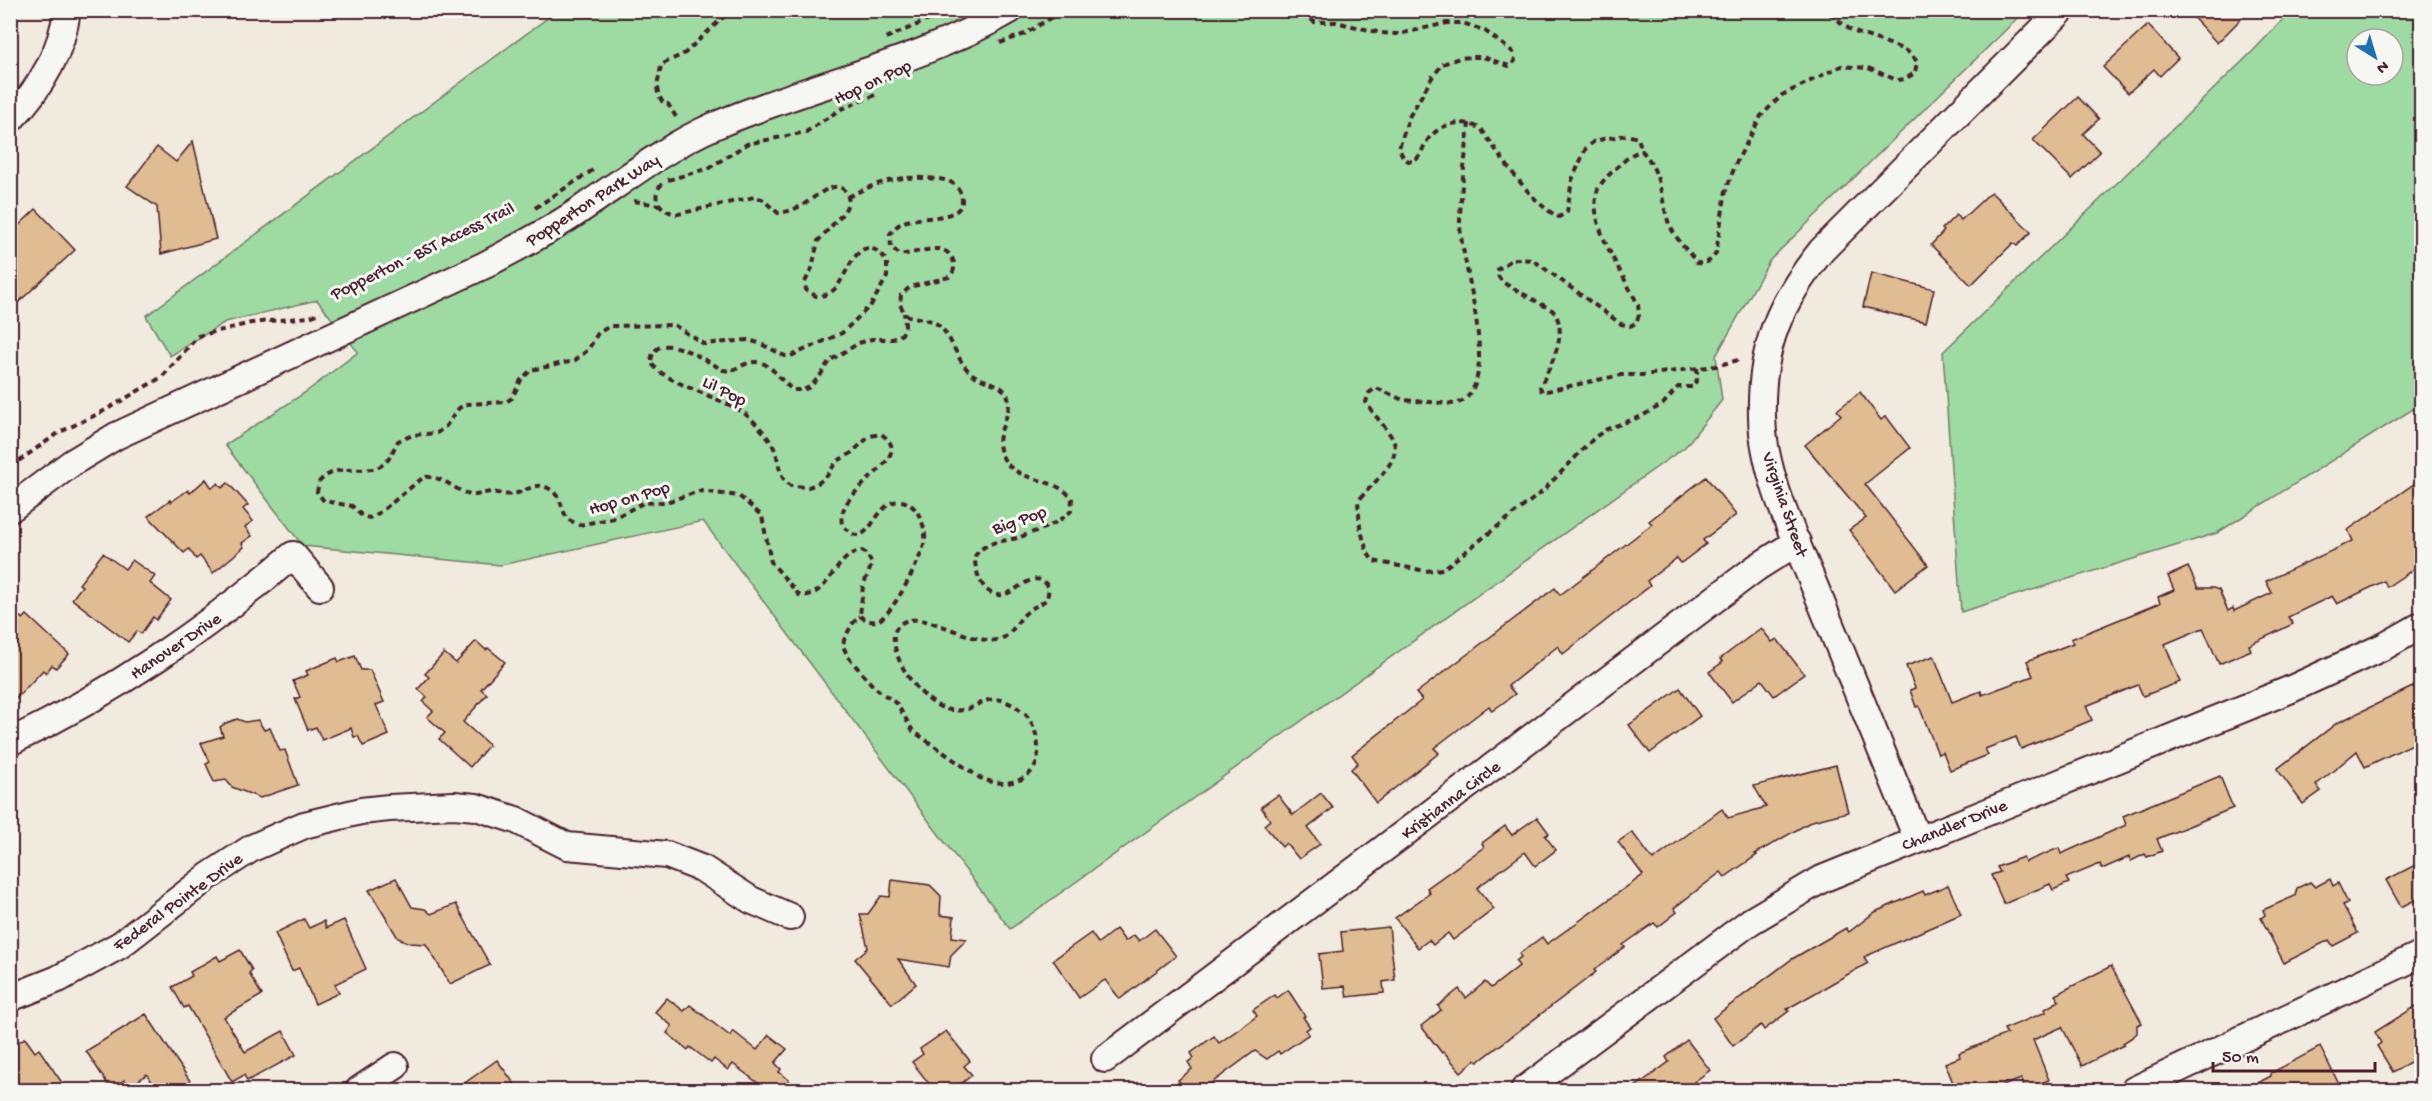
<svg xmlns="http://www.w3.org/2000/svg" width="2432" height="1101" viewBox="0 0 2432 1101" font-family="'Gochi Hand',sans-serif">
<rect width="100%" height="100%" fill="#f1eadf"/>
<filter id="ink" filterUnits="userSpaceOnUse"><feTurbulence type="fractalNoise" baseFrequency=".0167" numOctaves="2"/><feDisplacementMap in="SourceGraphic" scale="12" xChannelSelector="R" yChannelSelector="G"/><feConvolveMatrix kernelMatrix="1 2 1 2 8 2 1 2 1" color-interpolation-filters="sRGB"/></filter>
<g filter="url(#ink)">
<g fill="#9edba3" stroke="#747d67" stroke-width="1.5" fill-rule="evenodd">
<path d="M557,11h1468l-255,249 -54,96 6,44 -37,47 -675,482 -307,-408 -202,44 -198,-19 -78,-101 81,-53 52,-40 -41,-52 -92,22 -55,34 -24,-40z"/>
<path d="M2291,11h130v393l-204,129 -256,79 -18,-260 310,-301zM2357,39h36v36h-36z"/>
</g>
<g fill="#dfbc91" stroke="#4a1f2b" stroke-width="1.5">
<path d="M2186,10h64l-33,33z"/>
<path d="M2148,25l30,33 -18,18 -6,-7 -26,24 -25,-26z"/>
<path d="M2078,97l21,22 -16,15 17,18 -28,27 -39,-39z"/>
<path d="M193,141l23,98 -55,15 -4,-47 -30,-21 30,-39 19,15z"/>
<path d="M1991,192l40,40 -14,14 -4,-3 -42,42 -40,-40 13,-14 -2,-2 14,-14 5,5z"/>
<path d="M36,209l39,41 -65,60v-76z"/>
<path d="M1871,273l63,16 -8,33 -63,-15z"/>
<path d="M1860,392l21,28 5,-4 24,32 -45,36 63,81 -33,25 -46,-60 17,-12 -61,-73 36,-30 -4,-5z"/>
<path d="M1706,477l30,38 -33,25 3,4 -25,19 -4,-5 -30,23 3,5 -87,68 -5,-8 -50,40 7,8 -23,17 -3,-5 -55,42 5,5 -63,50 -25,-34 7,-6 -6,-8 70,-55 -6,-7 139,-105 5,7 92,-71 -3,-3z"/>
<path d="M206,479l6,9 6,-5 4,5 6,-5 20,22 -5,4 10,12 -8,6 7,9 -10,7 2,4 -31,26 -13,-17 -4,3 -7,-10 -5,4 -36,-37 22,-16 1,2 17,-12 2,3z"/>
<path d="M2421,479v85l-34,23 -3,-6 -47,23 -5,-8 -44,21 5,7 -44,21 2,5 -32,14 -16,-36 -38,16 15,38 -37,14 -5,-11 -52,21 6,14 -71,29 -5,-12 -31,12 3,6 -38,15 -7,-18 -5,2 -19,-48 -3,1 -6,-17 5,-2 -9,-22 28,-10 18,46 29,-11 1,4 51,-19 -6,-15 46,-18 -2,-4 89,-36 -2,-6 16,-7 -6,-14 20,-9 10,21h15l6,2 9,21 5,-3 1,3 38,-18 -6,-12 87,-40 -5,-11z"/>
<path d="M103,553l22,16 7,-9 23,16 -5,7 21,17 -15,20 -3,-3 -12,17 -4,-3 -9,11 -56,-43 10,-13 -3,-2z"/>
<path d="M10,609l13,10 4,-4 42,39 -13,14 -4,-3 -6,8 -3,-3 -33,35z"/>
<path d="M1761,628l11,14 5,-3 27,35 -30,22 -12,-16 -30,22 -23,-30 14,-10 -3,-3z"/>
<path d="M476,641l10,9 2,-2 17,14 -24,27 6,5 -24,28 26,23 -19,22 -31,-28 6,-6 -18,-16 6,-6 -10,-9 4,-5 -9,-8 11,-12 -4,-3 19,-21 12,10z"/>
<path d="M355,656l6,14h9l14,32 -8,3 13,30 -26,11 -5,-10 -4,1 -3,-9 -29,12 -6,-13 -8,3 -13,-31 5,-2 -7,-16 15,-6 -2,-4 31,-13 2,4z"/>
<path d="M2421,683v34l-8,4 8,19 -56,27 -8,-16 -41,34 5,6 -18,13 -26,-35 60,-46z"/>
<path d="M1680,688l20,28 -50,37 -21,-28z"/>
<path d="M237,719l8,3 13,-2 6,10 6,-2 10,23 5,-1 13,35 -38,13 -28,-11 -6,-7 -12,2 -8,-18 4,-2 -9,-19 22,-7 -3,-9 6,-4z"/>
<path d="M1836,765l12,47 -36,9 -57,33 2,1 -32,22 -4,-5 -47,36 3,4 -19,15 -4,-4 -31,22 2,2 -31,23 2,2 -118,90 -3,-2 -14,12 -17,-20 -2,1 -21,-27 20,-16 -3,-4 21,-17 7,9 19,-16 6,6 28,-22 -3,-5 5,-4 -2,-3 23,-17 5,7 96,-69 -25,-33 14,-10 21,28 69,-51 6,9 38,-11 -12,-21z"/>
<path d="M2220,776l13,32 -76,31 5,12 -15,6 -2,-3 -14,7 -2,-4 -27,12 -2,-5 -34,14 3,5 -16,7 -3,-6 -46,20 -13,-29 9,-3 -3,-5 26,-10 2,5 34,-14 2,6 65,-29 -3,-9z"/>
<path d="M1321,793l12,15 -25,20 12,16 -21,15 -13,-16 -4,4 -18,-22 6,-5 -9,-13 17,-12 15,20z"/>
<path d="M1537,817l12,16 -4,3 11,14 -21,16 -10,-14 -48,36 17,21 -41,31 -5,-7 -15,12 -4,-5 -11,8 -23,-30 35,-25 -3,-5 57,-41 -2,-4 23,-17 7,9z"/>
<path d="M2421,862v35l-20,10 -15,-27z"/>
<path d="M396,878l16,29 13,2 6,5 25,-10 34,61 -40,19 -24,-40 -16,-1 -12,-5 -29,-48z"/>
<path d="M2330,879l3,7 5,-3 10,20 -5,2 15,28 -25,13 -4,-6 -45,23 -23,-45 4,-3 -2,-5 32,-14 2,-8 13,-6 5,5z"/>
<path d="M892,880l38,5 11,11 -1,19 14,2 -2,20 15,2 -16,16 -2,12 -51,-8 18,25 -24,20 -37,-45 13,-11 -8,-34h8l13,-18 9,1z"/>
<path d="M1948,885l13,29 -97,43 4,6 -81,46 2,2 -25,19 -3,-5 -28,21 -20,-28 79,-59 54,-31 3,4 26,-20 48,-21 2,4z"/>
<path d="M304,919l5,9 15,-7 2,7 18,-8 22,49 -31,15 4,9 -24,11 -16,-36 -7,3 -17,-38z"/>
<path d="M1389,927l6,53 -12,2 1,11 -37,4 -2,-11 -22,2 -4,-34 24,-3 -2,-19z"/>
<path d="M1116,929l9,12 9,-6 5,6 16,-12 21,27 -56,43 -15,-19 -26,18 -26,-38 38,-27 7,10z"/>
<path d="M240,950l12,20 -3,3 13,22 -38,22 21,35 38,-21 13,24 -49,26 -3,-6 -12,7 -44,-76 -4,2 -12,-21 20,-11 -2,-4 27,-16 3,5z"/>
<path d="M2111,966l31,57 -5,2v8l-3,3 -11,7 1,2 -42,21 -20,-39 -29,13 16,40 -24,9 -4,-10 -29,11h-36l-11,-27 15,-6 -1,-4 48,-19 -3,-5 42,-17 -1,-3 14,-8 -4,-6z"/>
<path d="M1288,990l17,26 -2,1 7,10 -4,3 3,4 -29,20 -2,-3 -11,8 -12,-8 -53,39h-16l-8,-10 14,-11 -4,-7 6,-4 -3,-5 23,-17 5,7 38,-27 -4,-6 22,-15 2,3z"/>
<path d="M667,998l17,13 6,-6 40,31 3,-5 24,19 12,-15 18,14 -12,14 6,6 -2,3 10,8 -7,10h-15l-34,-26 -5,6 -14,-11 -3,4 -21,-16 -2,3 -21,-17 5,-7 -17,-14z"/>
<path d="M2421,1003v43l-8,6 4,6 -24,14 -16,-26 4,-3 -6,-11z"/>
<path d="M146,1014l50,76h-39l-10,-16 -12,9h-7l-4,-3 -13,9 -25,-38z"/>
<path d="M946,1031l24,30 -6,5 8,9 -10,8 -28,7 -22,-28 11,-8 -3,-5z"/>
<path d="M25,1038l10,14 4,-3 28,41h-57v-43z"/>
<path d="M1687,1040l23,30 -27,20h-52l38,-28 -3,-5z"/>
<path d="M2320,1047l22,43h-98l27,-14v-3z"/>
<path d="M497,1060l22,30h-64z"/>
</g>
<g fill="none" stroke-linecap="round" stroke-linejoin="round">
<g stroke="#4a1f2b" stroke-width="30">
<g id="minor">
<path d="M10,120c29,-30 52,-68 57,-110"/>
<path d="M10,509l63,-47 43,-26 369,-171c33,-18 67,-35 98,-57 43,-29 83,-61 131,-82 97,-42 204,-62 296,-116"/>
<path d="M10,742c106,-51 194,-112 283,-187l27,32"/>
<path d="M1917,838c-33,-82 -67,-165 -101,-248 -21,-52 -53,-116 -54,-173 -2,-69 17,-114 60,-167l240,-240"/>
<path d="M10,998l48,-19 62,-34 89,-69 43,-28 52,-23 57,-14 28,-3 65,-3 22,2 40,13 51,26 100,9 36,14 48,31 39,17"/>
<path d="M1105,1059l651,-491 41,-26"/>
<path d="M359,1090l36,-24"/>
<path d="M1524,1090l227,-169 71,-42 467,-189 96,-44 37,-21"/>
<path d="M2134,1090l288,-136"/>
</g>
</g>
<g stroke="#4a1f2b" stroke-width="4" stroke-dasharray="6 4.5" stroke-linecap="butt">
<path d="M1312,10l-3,7 5,5h22l45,11 18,1 48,-11h16l22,8 28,21 2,9 -6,5 -26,-9h-10l-14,1 -16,6 -10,12 -24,41 -10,31c3,8 6,15 16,13 6,-6 8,-14 12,-20 12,-18 38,-24 55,-11 17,24 50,75 77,87l8,-5 5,-32 14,-32 7,-6 10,-3 24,-4 11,3 4,13"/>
<path d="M886,38l66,-28"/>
<path d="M1000,43l25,-9 38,-24"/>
<path d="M676,117l-8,-13h-4c-12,-17 -5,-20 -3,-39l24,-12 46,-43"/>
<path d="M1469,123c-3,33 -9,67 -9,101 0,37 46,167 -5,180l-52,-4 -27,-12 -7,5 -3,9c7,12 17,22 25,34 16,24 -22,48 -33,66l2,25 7,25 6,9 53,10 17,-2 99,-77 53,-55 12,-8 35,-13 21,-12 15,-17h14l5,-7v-12"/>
<path d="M668,180l41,-12 38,-24 59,-12 35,-23 37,-15"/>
<path d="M662,184c-14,14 1,29 16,30l76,-17 8,2 16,14c9,-1 15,-3 23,-7 13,-7 43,-37 48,-4l-5,10 -26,29 -6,27 -7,14 1,8 10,6c10,1 19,-5 24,-14 11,-17 22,-53 47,-21v16l-16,28 -29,28 -51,23h-6l-26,-13 -11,-3 -44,4 -30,-19 -64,1 -12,7 -10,17 -14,11 -43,9 -10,10 -9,18 -6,4 -39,2 -8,4 -13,18 -9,7 -24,2 -15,6c-4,6 -6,15 -12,21 -17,17 -47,-3 -67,20l-2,10 7,9 28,5 9,9 8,3c8,-1 45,-34 55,-41 22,-2 33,18 52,18 4,-1 9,-2 14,-3 7,0 15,4 23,2 13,-2 22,-13 35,-6 13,7 13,19 19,31l12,6 35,-7 29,-15 23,-1 34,-11 39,5 23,20 9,46 28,33c31,5 34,-41 63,-44l5,3 5,10 -9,22 -3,30"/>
<path d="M848,197c25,-13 47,-21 76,-19 14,1 30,0 36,14 13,31 -41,23 -56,30 -6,2 -10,7 -14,12l1,13 8,7c16,2 45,-16 54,6 3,7 1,12 -4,17l-39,10 -9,8 -1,10 6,10c10,4 22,3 31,9 16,12 19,37 34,49 12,11 37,8 38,30 0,19 -19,34 -4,58 15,22 53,16 67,38l-1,12c-12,13 -37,21 -54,27 -16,4 -32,3 -42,18 -1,15 8,42 28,39 15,-3 33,-29 46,-7l-2,11c-6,5 -14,8 -20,13 -11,9 -15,25 -30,28 -29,6 -89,-43 -103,-7 -3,27 28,72 56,77 32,5 34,-28 73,2 14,11 21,45 9,59 -13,15 -36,14 -52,7l-67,-47 -16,-27 -23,-17 -26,-30 -5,-11 1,-6 8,-16 8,-8"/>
<path d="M634,201l25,4"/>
<path d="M535,208l61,-40"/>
<path d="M1738,360l-22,6 -73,9h-22l-79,17 -2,-5c10,-20 31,-57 12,-77l-50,-28 -5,-8 1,-5 15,-10 20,1 88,64 9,2 6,-3 3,-8 -1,-10c-13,-29 -53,-83 -40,-116 4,-8 11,-14 18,-21 7,-6 16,-16 26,-17 18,18 19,47 26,70 5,15 20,30 29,42 9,2 15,-3 19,-10l10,-63 10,-27 25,-47 21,-21 59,-29 27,2 29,12 8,-1 10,-6 2,-12 -9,-9 -13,-6 -43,-15 -27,-21"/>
<path d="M10,467l50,-35 42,-20 60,-35 36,-41 53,-13 58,-6 12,-4"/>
<path d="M860,616c5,4 11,6 17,5 15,-4 46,-66 48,-81 1,-10 -4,-23 -10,-31 -4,-4 -9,-8 -15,-8 -27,-1 -31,58 -58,23 -8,-36 79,-65 39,-90l-11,2 -20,18 -14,8 -9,14 -10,8 -9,3 -17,-1c-13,-9 -11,-20 -15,-33 -4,-13 -21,-32 -32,-40 -19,-14 -83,-31 -93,-51 3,-37 57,0 72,8 10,2 14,-3 23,-6 23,-9 31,15 47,26h10l7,-3 10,-11 9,-15 30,-18 13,-4h21l9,-5 3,-8 -1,-13"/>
</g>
<use href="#minor" stroke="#f6f6f2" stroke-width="26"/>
</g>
</g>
<g text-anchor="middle" stroke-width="6" stroke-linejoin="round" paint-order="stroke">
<g font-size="18" fill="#4a1f2b" stroke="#f6f6f2">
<text transform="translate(872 81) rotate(-25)" y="6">Hop on Pop</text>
<text transform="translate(592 199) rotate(-33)" y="6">Popperton Park Way</text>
<text transform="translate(422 250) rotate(-26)" y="6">Popperton - BST Access Trail</text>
<text transform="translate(725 390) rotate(27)" y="6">Lil Pop</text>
<text transform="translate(629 497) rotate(-16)" y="6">Hop on Pop</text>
<text transform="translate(1786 504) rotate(71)" y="6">Virginia Street</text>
<text transform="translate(1019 519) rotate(-19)" y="6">Big Pop</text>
<text transform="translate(175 645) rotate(-34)" y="6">Hanover Drive</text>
<text transform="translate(1450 799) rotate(-37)" y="6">Kristianna Circle</text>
<text transform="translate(1954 824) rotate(-22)" y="6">Chandler Drive</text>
<text transform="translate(177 901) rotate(-36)" y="6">Federal Pointe Drive</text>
</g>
</g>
<rect width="2432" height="1101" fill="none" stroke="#f6f6f2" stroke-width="36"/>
<rect x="18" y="18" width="2396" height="1065" fill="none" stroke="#4a1f2b" stroke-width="2" filter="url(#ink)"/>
<g transform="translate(2375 57) rotate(143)"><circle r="28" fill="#f6f6f2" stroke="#b1a0a2" stroke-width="1.5"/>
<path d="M0-4.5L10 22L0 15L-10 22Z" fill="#1f6fb2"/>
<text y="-9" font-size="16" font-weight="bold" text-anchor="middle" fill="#4a1f2b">N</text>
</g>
<path d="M2213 1062v9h162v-9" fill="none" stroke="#4a1f2b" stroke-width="3"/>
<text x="2222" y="1062" font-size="18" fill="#4a1f2b" stroke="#f6f6f2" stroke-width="4.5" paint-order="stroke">50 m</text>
</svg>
